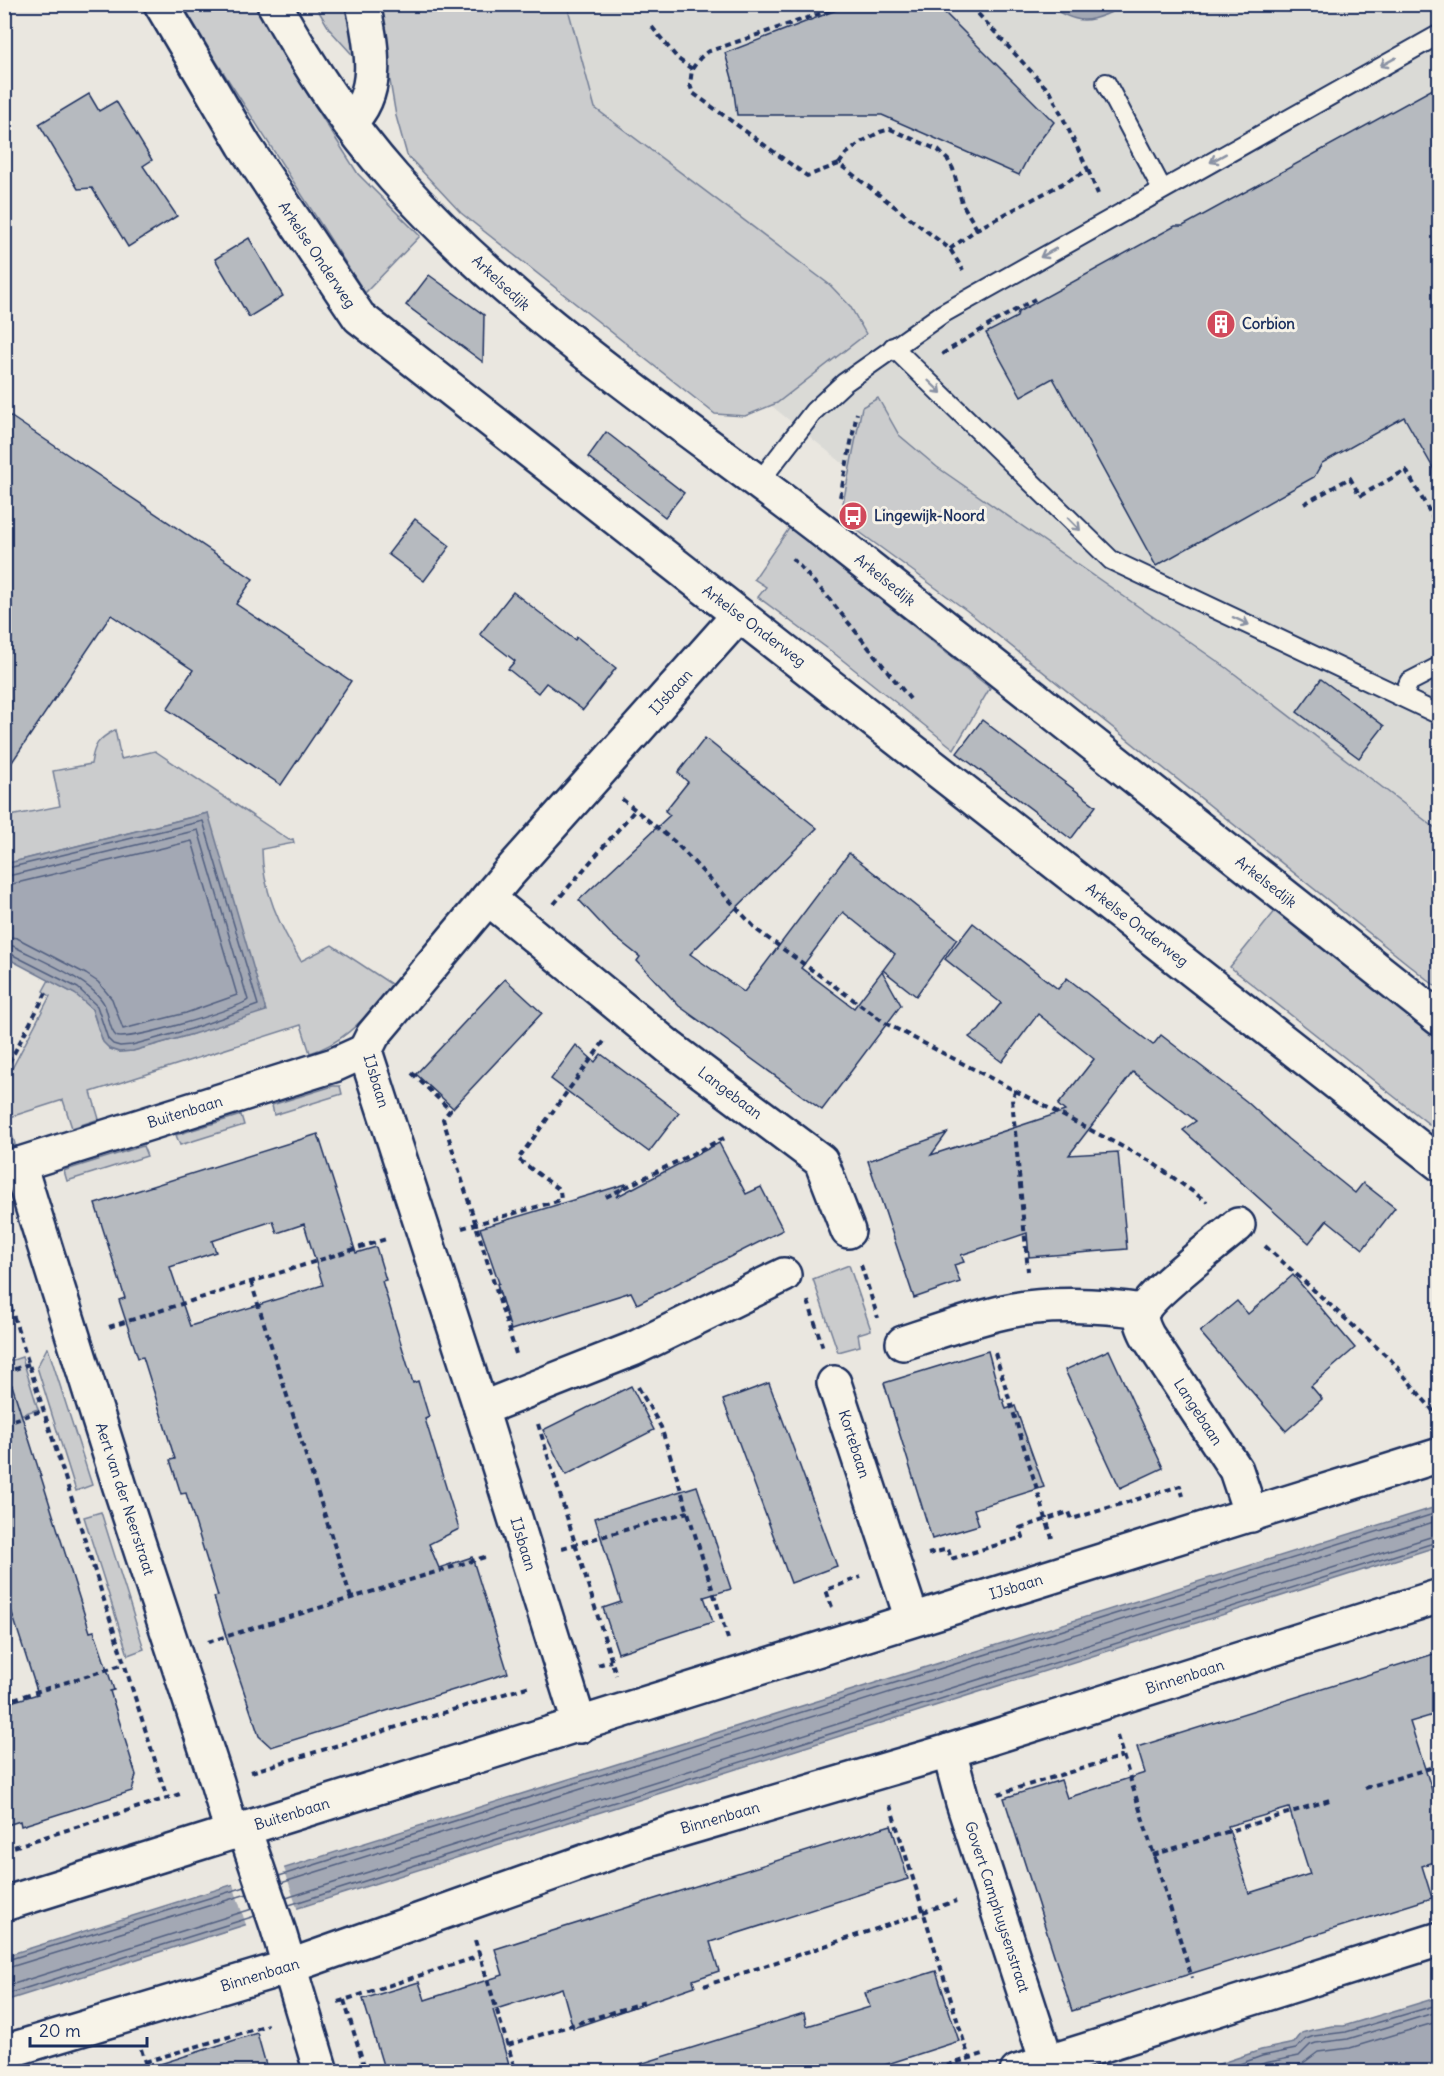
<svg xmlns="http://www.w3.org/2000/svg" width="1444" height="2076" viewBox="0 0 1444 2076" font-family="Delius,sans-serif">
<rect width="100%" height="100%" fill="#eae7e0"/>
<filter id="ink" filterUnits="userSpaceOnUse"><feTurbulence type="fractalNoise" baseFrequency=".0167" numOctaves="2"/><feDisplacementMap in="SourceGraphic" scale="12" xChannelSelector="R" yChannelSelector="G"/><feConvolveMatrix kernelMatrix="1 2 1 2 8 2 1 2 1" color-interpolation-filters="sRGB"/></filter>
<g filter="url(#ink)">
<path fill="#dadad6" d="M340,5h1099v940l-884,-714 -206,-192z"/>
<g fill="#cbcccd" stroke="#737e96" stroke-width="1.5">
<path d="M183,5h74l36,66 65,103 62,62 -55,57 -149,-232z"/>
<path d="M315,5h39l4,56 -28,-31z"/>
<path d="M377,5h190l28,103 235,177 20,21 16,28 -89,69 -32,13 -30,-2 -254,-201 -54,-58 -11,-39z"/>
<path d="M878,398l21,37 38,32 290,201 212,163v158l-473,-379 -112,-82 2,-16 -13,-9 19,-96z"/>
<path d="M790,527l200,161 -36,61 -119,-95 -77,-57 8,-10 -12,-8z"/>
<path d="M115,730l6,29 34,-8 134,89 4,-1 1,4 -32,6c0,40 18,78 39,112l31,-16 62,41c-26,27 -47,56 -84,67l-9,-28 -210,67 8,27 -27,9 -9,-28 -56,18 8,26 -10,5v-67l45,-86 -7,-5 6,-11 26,14 9,6 8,9 8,25 19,18 14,-1 60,-17 15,-221 -203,51v-47l55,-11 -7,-35 38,-7c3,-20 7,-25 24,-34z"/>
<path d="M1276,910l163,125v97l-209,-165z"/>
<path d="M333,1086h7l2,8 -68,21 -2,-10z"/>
<path d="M241,1115l3,10 -64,20 -4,-10z"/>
<path d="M143,1146l4,10 -80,25 -3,-10 2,-1z"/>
<path d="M849,1265l22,65 -13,4 2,12 -22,6 -25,-73z"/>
<path d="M47,1348h1l44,137 -16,6 -39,-124z"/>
<path d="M22,1357l16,52 -33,11 -1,-57z"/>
<path d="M101,1512l43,137 -16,6 -44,-138z"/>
</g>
<g fill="#a3a8b4" stroke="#6d7892" stroke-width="1.5">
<path d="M1048,5h77c-9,6 -30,15 -41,15 -11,0 -28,-8 -36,-15z"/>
<path d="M208,813l58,198 -73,23 -60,17 -14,1 -9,-3 -7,-7 -11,-33 -17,-15 -70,-37v-93z"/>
<path d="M1439,1506v40l-1434,455v-45z"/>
<path d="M1439,1997v74h-241l63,-21 33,-7 8,-10 10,-3 20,-4h12z"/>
</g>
<path fill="#eae7e0" d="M283,1865l15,46 -51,17 -15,-47z"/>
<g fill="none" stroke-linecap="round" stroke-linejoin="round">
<g stroke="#515f80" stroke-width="1.5">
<path d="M4,869l199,-48 55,184 -67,24 -59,16 -12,1 -7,-2 -5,-5 -11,-33 -19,-18 -69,-35 -5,-1"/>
<path d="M4,877l194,-47 50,170c-10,9 -124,43 -132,36 -8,-7 -7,-25 -13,-34 -14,-23 -65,-43 -90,-56l-9,-1"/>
<path d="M4,886l188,-45 45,154 -51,18 -63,16 -11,-30 -14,-17 -12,-8 -69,-36 -13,-2"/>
<path d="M279,1876l1161,-364"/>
<path d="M281,1883l1159,-363"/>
<path d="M286,1898l1154,-364"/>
<path d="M289,1905l1151,-364"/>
<path d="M4,1961l241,-74"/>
<path d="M4,1969l243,-75"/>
<path d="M4,1987l248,-78"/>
<path d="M4,1995l251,-79"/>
<path d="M1217,2072l45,-16 34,-7 10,-10 8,-3 32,-4 94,-28"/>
<path d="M1240,2072l25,-9 34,-7 11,-11 6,-2 32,-4 92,-28"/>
<path d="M1269,2072l33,-8 16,-12 32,-4 90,-27"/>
</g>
</g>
<g fill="#b6babf" stroke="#1b2f5e" stroke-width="1.5" fill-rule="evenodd">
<path d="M852,4h84l118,118 -23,30 -12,23 -137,-60h-145l-5,-37 -7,-25z"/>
<path d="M1440,85v395l-36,-63 -82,46 -8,14 -158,89 -103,-188 -32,18 -35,-63 31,-16 1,-5 157,-86h8z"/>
<path d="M89,94l10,17 17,-10 36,59 -9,6 34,50 -49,31 -36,-59 -14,1 -39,-65z"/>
<path d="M249,238l34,58 -34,21 -34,-58z"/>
<path d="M429,275l55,40 -1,47 -77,-57z"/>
<path d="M4,412l249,167 -17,25 115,77 -70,104 -114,-76 26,-39 -82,-55 -107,159z"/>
<path d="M606,432l78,61 -19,24 -77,-60z"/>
<path d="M415,519l35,27 -26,35 -36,-27z"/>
<path d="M513,592l62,48 2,-3 39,31 -33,42 -37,-27 -8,10 -30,-24 7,-8 -35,-27z"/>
<path d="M1321,679l63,47 -25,32 -62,-46z"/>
<path d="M982,720l114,86 -25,33 -114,-86z"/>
<path d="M705,738l112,90 -127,126 54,38 105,-139 108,86 -41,57 -33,-26 12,-16 -52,-42 -42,56 53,40 28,-37 19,34 -79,105 -143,-104 -42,-45 3,-4 -29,-23 -32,-34 91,-85 -5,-4 23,-29 -10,-9z"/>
<path d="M973,923l85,66 9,-11 86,67 8,-10 85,66 42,38 67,54 8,-10 32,25 -32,41 -36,-29 -18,23 -126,-113 13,-9 -63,-49 -64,83 49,-3 9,97 -98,8 -2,-24 -66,22 3,7 -10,3 6,17 -46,16 -46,-137 79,-28 -16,22 134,-44 -7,-6 36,-46 -56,-45 -36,48 -33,-25 10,-7 22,-27 -56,-44z"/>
<path d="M505,979l37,34 -89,95 -37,-34z"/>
<path d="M576,1045l19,17 6,-8 78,59 -30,39 -98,-73z"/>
<path d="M318,1134l38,119 20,-6 10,33 -4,1 31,102 5,-2 11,36 -4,2 34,110 -30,15 10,24 33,-11 36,116 -237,74 -12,-11 -27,-80 -18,-59 4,-1 -32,-103 -5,1 -5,-16 -6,-18 5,-1 -32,-102 -5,1 -19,-58 6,-2 -30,-94zM273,1221l4,12 27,-9 19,61 -133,41 -20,-59 46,-15 -4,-11z"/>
<path d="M719,1143l27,51 15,-7 22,43 -146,74 -6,-12 -120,38 -14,-46 2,-1 -19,-55 146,-44 -10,13z"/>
<path d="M1293,1275l62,73 -44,38 11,13 -36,32 -86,-99 37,-31 11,13z"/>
<path d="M1109,1350l54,118 -43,20 -55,-118z"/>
<path d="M988,1351l13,48h2l3,10 9,-3 29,81 -70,22 5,16 -47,14 -48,-156z"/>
<path d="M769,1383l68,183 -46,17 -68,-183z"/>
<path d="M12,1385l78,247 4,-1 20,59 -4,1 26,84 -4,16 -111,35 -1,-5 -16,5v-122l34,-10 -34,-106v-202z"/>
<path d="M631,1386l23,44 -88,45 -23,-45z"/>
<path d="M697,1486l34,103 -27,8 9,25 -95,31 -15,-45 18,-6 -26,-84z"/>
<path d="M1440,1652v61l-30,9 30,93v45l-18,6 10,32 -360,113 -68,-213 57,-18 6,18 78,-25 -8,-26zM1289,1808l21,66 -61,19 -21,-67z"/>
<path d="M891,1825l17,54 -198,63 9,29 -26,9 2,6 -122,42 -11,-40 -69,22 18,62h-126l-22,-73 56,-17 6,18 78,-25 -8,-26z"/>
<path d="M936,1971l23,70 -96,31h-222l-1,-8 164,-51 3,13 63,-19 -5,-14z"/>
<path d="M257,2033l11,39h-110l-1,-7z"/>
</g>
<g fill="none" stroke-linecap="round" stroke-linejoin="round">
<g stroke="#1b2f5e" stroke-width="22">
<g id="lane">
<path d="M1106,83l56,106"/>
<path d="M893,347l218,213 329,155"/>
<path d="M759,482l55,-71 30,-28 98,-69 498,-280"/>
<path d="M1403,697l6,-15 31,-16"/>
</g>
</g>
<g stroke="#1b2f5e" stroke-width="38">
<g id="street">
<path d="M161,4l83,141 115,172 1081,847"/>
<path d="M349,123c34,-31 22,-79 14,-119"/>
<path d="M488,898l181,149 152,114 27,70"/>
<path d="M19,1164l101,323 97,295 15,51"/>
<path d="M4,1169l330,-104 31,-14"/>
<path d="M1238,1225c-17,14 -91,72 -96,88 -2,8 2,16 5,22l89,135 15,45"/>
<path d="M903,1343c33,-11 67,-23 101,-31 42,-10 97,-7 139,-1"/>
<path d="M834,1383l78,236"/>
<path d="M481,1409l152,-60 151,-74"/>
<path d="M580,1726l-99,-317 -116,-358 8,-16 135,-161 230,-258"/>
<path d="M949,1751l14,52 84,259"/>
<path d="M244,1829l34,100 43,143"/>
<path d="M4,1904l1436,-449"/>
<path d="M4,2052l284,-85 355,-126 306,-90 491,-155"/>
<path d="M1017,2072l423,-133"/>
</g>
</g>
<g stroke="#1b2f5e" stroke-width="38">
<path id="secondary" d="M274,4c35,62 72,120 120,174 127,142 289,244 439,361 203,159 404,320 607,480"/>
</g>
<g stroke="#1b2f5e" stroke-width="4" stroke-dasharray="6 4.5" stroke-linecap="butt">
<path d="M652,27l26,32 14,10 -2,16 3,8 114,83 32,-12 111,85 13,21"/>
<path d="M692,69l8,-11 7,-6 141,-48"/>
<path d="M839,164l7,-10 17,-13 17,-9 10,-3 48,21 10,10 5,9 9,34 15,26"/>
<path d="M1088,170l10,24"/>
<path d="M950,249l27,-20 111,-59 -37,-77 -82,-89"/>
<path d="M994,322l41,-23"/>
<path d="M942,354l52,-32 -1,-2"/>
<path d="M840,497l17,-84"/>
<path d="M1304,504l46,-26 10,18 46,-26 34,60"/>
<path d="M792,558l35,38 83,103"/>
<path d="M622,799l54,44 82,88 129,93 263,137 57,41"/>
<path d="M554,904l81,-94"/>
<path d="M4,1072l42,-79"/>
<path d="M412,1073l38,37 -7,9 74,238"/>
<path d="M1016,1090l-4,9 16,172"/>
<path d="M606,1197l120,-60"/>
<path d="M462,1228l99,-28 -1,-10 -42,-31 87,-119"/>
<path d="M1265,1246l126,114 48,58"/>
<path d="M861,1265l17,53"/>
<path d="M251,1282l100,316"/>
<path d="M4,1286l163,512"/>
<path d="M808,1301l15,47"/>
<path d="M109,1327l280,-89"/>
<path d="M995,1353l57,185"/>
<path d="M4,1373l25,-9"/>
<path d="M638,1387l23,40 67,212"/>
<path d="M4,1423l40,-13"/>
<path d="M538,1424l78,251"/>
<path d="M562,1548l126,-36"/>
<path d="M928,1554l20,-5 3,10 72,-22 -3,-9 49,-16 3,7 108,-33 3,10"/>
<path d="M832,1607l-6,-17 35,-13"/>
<path d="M208,1642l280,-86"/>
<path d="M598,1665l13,-4"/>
<path d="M4,1702l120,-38"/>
<path d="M1117,1736l75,242"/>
<path d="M251,1772l279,-86"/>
<path d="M1365,1788l75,-23"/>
<path d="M998,1794l125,-38"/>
<path d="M890,1805l79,253"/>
<path d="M4,1850l179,-57"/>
<path d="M1153,1855l180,-56"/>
<path d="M923,1912l33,-11"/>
<path d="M475,1940l41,132"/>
<path d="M704,1986l220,-73"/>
<path d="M344,2000l22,72"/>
<path d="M338,2002l142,-46"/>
<path d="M508,2045l137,-43"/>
<path d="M141,2049l7,23"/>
<path d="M145,2062l123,-37"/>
<path d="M927,2072l59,-19"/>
</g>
<use href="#lane" stroke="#f7f3e8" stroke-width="18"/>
<use href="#street" stroke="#f7f3e8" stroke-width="33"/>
<use href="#secondary" stroke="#f7f3e8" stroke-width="33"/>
</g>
<defs><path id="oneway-shaft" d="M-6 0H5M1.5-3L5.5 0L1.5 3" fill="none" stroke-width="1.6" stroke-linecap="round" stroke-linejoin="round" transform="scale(1.5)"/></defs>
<g stroke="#8991a3">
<use href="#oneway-shaft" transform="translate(1388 62) rotate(151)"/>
<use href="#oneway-shaft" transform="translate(1218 158) rotate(151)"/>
<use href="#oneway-shaft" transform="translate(1048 253) rotate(151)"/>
<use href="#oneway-shaft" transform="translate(935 387) rotate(44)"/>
<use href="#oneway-shaft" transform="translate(1074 524) rotate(45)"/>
<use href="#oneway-shaft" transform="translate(1241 621) rotate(25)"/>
</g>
</g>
<defs>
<g id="building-disc" transform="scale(1.5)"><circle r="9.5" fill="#d1495b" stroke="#f7f3e8"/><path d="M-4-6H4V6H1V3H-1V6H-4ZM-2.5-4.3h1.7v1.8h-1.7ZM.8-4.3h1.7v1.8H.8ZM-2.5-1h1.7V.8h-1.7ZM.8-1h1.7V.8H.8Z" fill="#fff"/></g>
<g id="bus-disc" transform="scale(1.5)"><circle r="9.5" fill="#d1495b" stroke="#f7f3e8"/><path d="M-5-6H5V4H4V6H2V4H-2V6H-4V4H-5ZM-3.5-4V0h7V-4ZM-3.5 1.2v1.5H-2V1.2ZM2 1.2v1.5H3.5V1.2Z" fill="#fff"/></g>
</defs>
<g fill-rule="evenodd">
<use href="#building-disc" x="1221" y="324"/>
<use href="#bus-disc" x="853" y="516"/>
</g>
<g text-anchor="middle" stroke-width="6" stroke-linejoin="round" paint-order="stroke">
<g font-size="15" fill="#1b2f5e" stroke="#f7f3e8">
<text transform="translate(317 255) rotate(56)" y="5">Arkelse Onderweg</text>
<text transform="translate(501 283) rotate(43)" y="5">Arkelsedijk</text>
<text transform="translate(885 580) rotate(39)" y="5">Arkelsedijk</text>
<text transform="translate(754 626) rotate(37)" y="5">Arkelse Onderweg</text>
<text transform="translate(671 692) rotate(-48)" y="5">IJsbaan</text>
<text transform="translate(1266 882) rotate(38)" y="5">Arkelsedijk</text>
<text transform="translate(1137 925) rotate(38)" y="5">Arkelse Onderweg</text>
<text transform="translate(376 1081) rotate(73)" y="5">IJsbaan</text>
<text transform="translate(730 1093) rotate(37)" y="5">Langebaan</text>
<text transform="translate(185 1112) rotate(-17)" y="5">Buitenbaan</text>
<text transform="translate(1198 1412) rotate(57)" y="5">Langebaan</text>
<text transform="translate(854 1444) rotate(72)" y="5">Kortebaan</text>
<text transform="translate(125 1499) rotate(72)" y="5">Aert van der Neerstraat</text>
<text transform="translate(523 1544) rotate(73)" y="5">IJsbaan</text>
<text transform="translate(1016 1587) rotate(-17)" y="5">IJsbaan</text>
<text transform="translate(1185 1677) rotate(-18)" y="5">Binnenbaan</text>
<text transform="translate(292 1814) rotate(-17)" y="5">Buitenbaan</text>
<text transform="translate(720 1818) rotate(-16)" y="5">Binnenbaan</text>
<text transform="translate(997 1907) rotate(72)" y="5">Govert Camphuysenstraat</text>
<text transform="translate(260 1975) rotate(-17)" y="5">Binnenbaan</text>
</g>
<g font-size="15" font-weight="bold" fill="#1b2f5e" stroke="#f7f3e8" text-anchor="start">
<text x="1242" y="329">Corbion</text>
<text x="874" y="521">Lingewijk-Noord</text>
</g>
</g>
<rect width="1444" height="2076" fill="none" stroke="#f7f3e8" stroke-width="24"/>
<rect x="12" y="12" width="1420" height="2052" fill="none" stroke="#1b2f5e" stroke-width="2" filter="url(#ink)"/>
<path d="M30 2037v9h117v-9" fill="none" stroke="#1b2f5e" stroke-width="3"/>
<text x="39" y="2037" font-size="18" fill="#1b2f5e" stroke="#f7f3e8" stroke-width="4.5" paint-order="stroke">20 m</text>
</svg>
